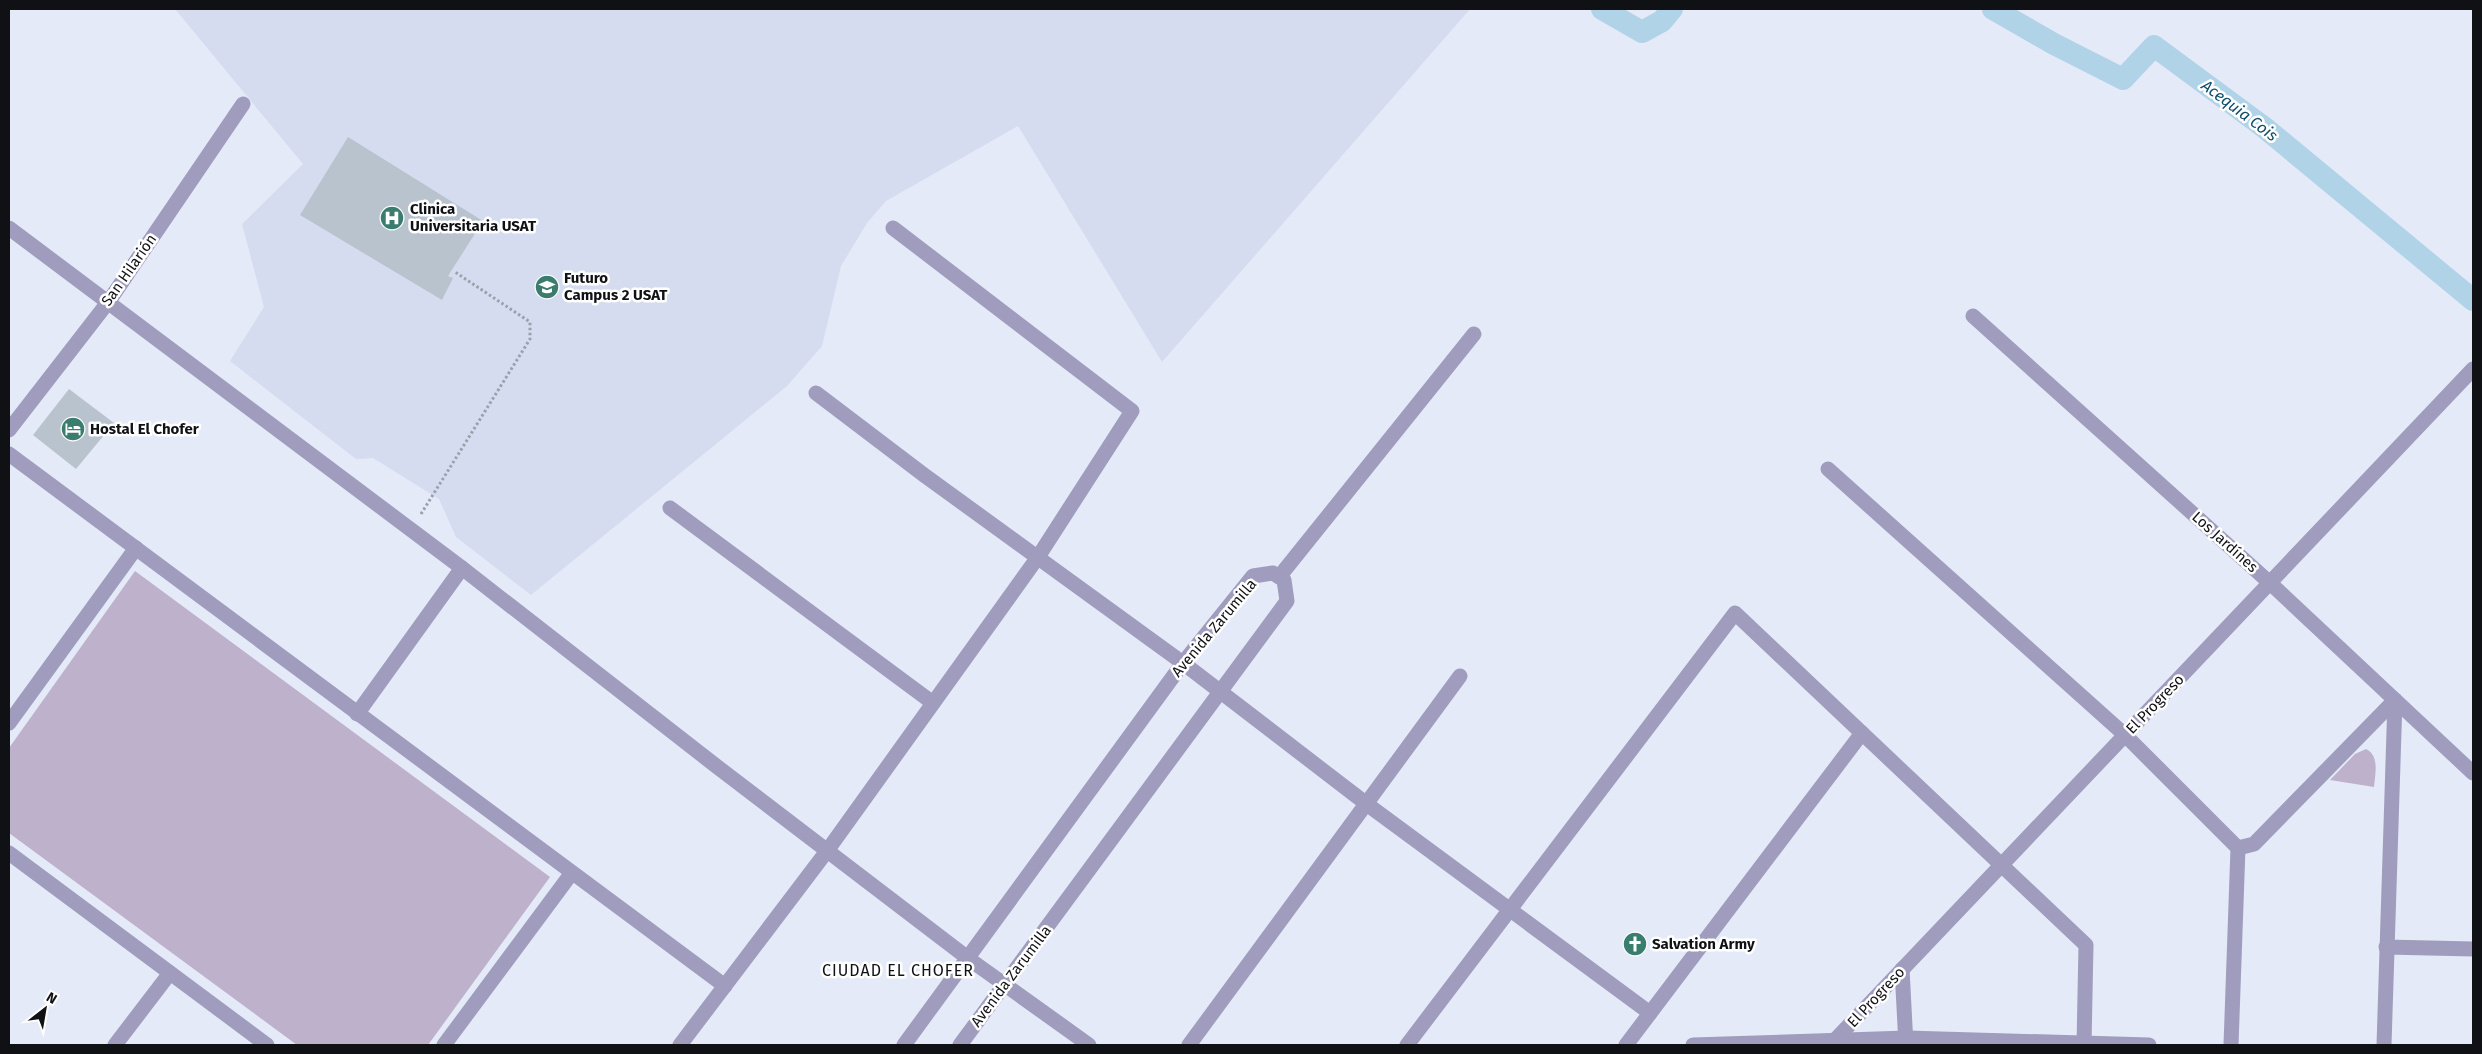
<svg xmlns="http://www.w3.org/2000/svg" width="2482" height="1054" viewBox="0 0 2482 1054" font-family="'Fira Sans',sans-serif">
<rect width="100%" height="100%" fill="#e5eaf8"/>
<path fill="#d5dcf0" d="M175,9h1295l-308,353 -144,-236 -132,75 -19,22 -26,43 -19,80 -35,40 -256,209 -75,-58 -17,-38 -66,-41 -17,1 -126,-98 34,-54 -22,-83 61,-60z"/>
<g fill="#beb1cb">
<path d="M135,571l415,306 -122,168h-131l-288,-212v-85z"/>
<path d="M2366,749c14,7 9,25 8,38l-44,-7 25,-26z"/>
</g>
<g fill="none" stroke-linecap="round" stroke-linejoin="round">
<g stroke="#b1d3e8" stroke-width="22">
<path d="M1602,9l40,23 20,-11 10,-12"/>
<path d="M1993,9l61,35 69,35 31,-33 111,82 208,172"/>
</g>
</g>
<g fill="#b9c3ce">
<path d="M348,137l135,84 -35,55 5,2 -11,22 -142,-85z"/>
<path d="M69,389l45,34 -38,46 -43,-34z"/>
</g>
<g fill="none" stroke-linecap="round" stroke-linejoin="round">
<path stroke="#9ca0ab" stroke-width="3" stroke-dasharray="2.5 2.5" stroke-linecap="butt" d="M421,514l109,-175v-17l-75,-50"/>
<g stroke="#a09cbd" stroke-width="15">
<path d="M9,228l453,340 249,194 258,197 120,86"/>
<path d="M1973,316l297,267 203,190"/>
<path d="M816,393l108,82 259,188 185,142 282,208"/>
<path d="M9,430l100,-129 134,-197"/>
<path d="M9,454l716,532"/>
<path d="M1828,469l297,266 113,113 -7,197"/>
<path d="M670,508l263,195"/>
<path d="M1279,577l195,-243"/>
<path d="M357,714l105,-146"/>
<path d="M9,723l127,-175"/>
<path d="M2238,848l16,-4 141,-144"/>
<path d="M9,853l258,192"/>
<path d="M2386,947l87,2"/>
<path d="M1902,969l4,76"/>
<path d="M1836,1039l637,-670"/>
<path d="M115,1045l55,-72"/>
<path d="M444,1045l127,-171"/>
<path d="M680,1045l147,-194 211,-294 94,-146 -239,-183"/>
<path d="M904,1045l279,-382 70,-87 20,-3 11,7 3,21 -327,444"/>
<path d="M1189,1045l271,-369"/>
<path d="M1407,1045l328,-432 351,332 -2,100"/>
<path d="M1626,1045l236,-312"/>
<path d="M1693,1045l214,-7 242,7"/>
<path d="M2384,1045l11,-345"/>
</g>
</g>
<defs>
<g id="hospital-disc" transform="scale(1.25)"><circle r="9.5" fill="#3a7d6f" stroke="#fff"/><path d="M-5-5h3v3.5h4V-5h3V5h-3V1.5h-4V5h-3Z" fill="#fff"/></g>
<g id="university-disc" transform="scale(1.25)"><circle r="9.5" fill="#3a7d6f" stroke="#fff"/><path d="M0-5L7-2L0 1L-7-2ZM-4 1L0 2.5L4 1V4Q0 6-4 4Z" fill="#fff"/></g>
<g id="hotel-disc" transform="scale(1.25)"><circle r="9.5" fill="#3a7d6f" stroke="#fff"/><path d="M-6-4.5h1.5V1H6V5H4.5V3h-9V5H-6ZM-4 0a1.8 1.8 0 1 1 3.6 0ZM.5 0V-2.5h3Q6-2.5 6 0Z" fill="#fff"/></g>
<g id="church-disc" transform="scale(1.25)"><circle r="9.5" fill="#3a7d6f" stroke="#fff"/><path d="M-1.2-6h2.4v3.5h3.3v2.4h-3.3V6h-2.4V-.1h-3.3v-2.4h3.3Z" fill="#fff"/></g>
</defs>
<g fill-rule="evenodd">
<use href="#hospital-disc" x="392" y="218"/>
<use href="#university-disc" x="547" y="287"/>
<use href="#hotel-disc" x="73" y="429"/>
<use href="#church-disc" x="1635" y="944"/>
</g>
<g text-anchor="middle" stroke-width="5" stroke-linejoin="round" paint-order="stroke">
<g font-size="15" font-weight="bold" fill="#0f1115" stroke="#fff" text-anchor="start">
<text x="410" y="214">Clinica<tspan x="410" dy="17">Universitaria USAT</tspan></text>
<text x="564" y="283">Futuro<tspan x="564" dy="17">Campus 2 USAT</tspan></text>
<text x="90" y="434">Hostal El Chofer</text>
<text x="1652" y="949">Salvation Army</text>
</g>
<g font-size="15" fill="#0f1115" stroke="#fff">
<text transform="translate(129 270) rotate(-55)" y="5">San Hilarión</text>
<text transform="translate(2225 542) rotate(42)" y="5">Los Jardínes</text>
<text transform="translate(1214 628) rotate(-50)" y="5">Avenida Zarumilla</text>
<text transform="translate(2155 704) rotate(-46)" y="5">El Progreso</text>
<text transform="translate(1011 976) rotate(-53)" y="5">Avenida Zarumilla</text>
<text transform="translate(1876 997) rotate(-47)" y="5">El Progreso</text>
</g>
<g font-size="16" font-style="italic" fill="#104e6b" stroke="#fff">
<text transform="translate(2240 110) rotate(37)" y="6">Acequia Cois</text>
</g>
<g font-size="16" letter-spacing="1" fill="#0f1115" stroke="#fff">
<text x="898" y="976">CIUDAD EL CHOFER</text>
</g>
</g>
<rect width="2482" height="1054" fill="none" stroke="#0f1115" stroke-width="20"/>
<g transform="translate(45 1009) rotate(31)" stroke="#ffffff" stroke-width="4" paint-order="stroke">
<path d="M0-4L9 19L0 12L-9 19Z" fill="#0f1115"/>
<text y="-8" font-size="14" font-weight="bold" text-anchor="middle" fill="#0f1115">N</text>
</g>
</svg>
